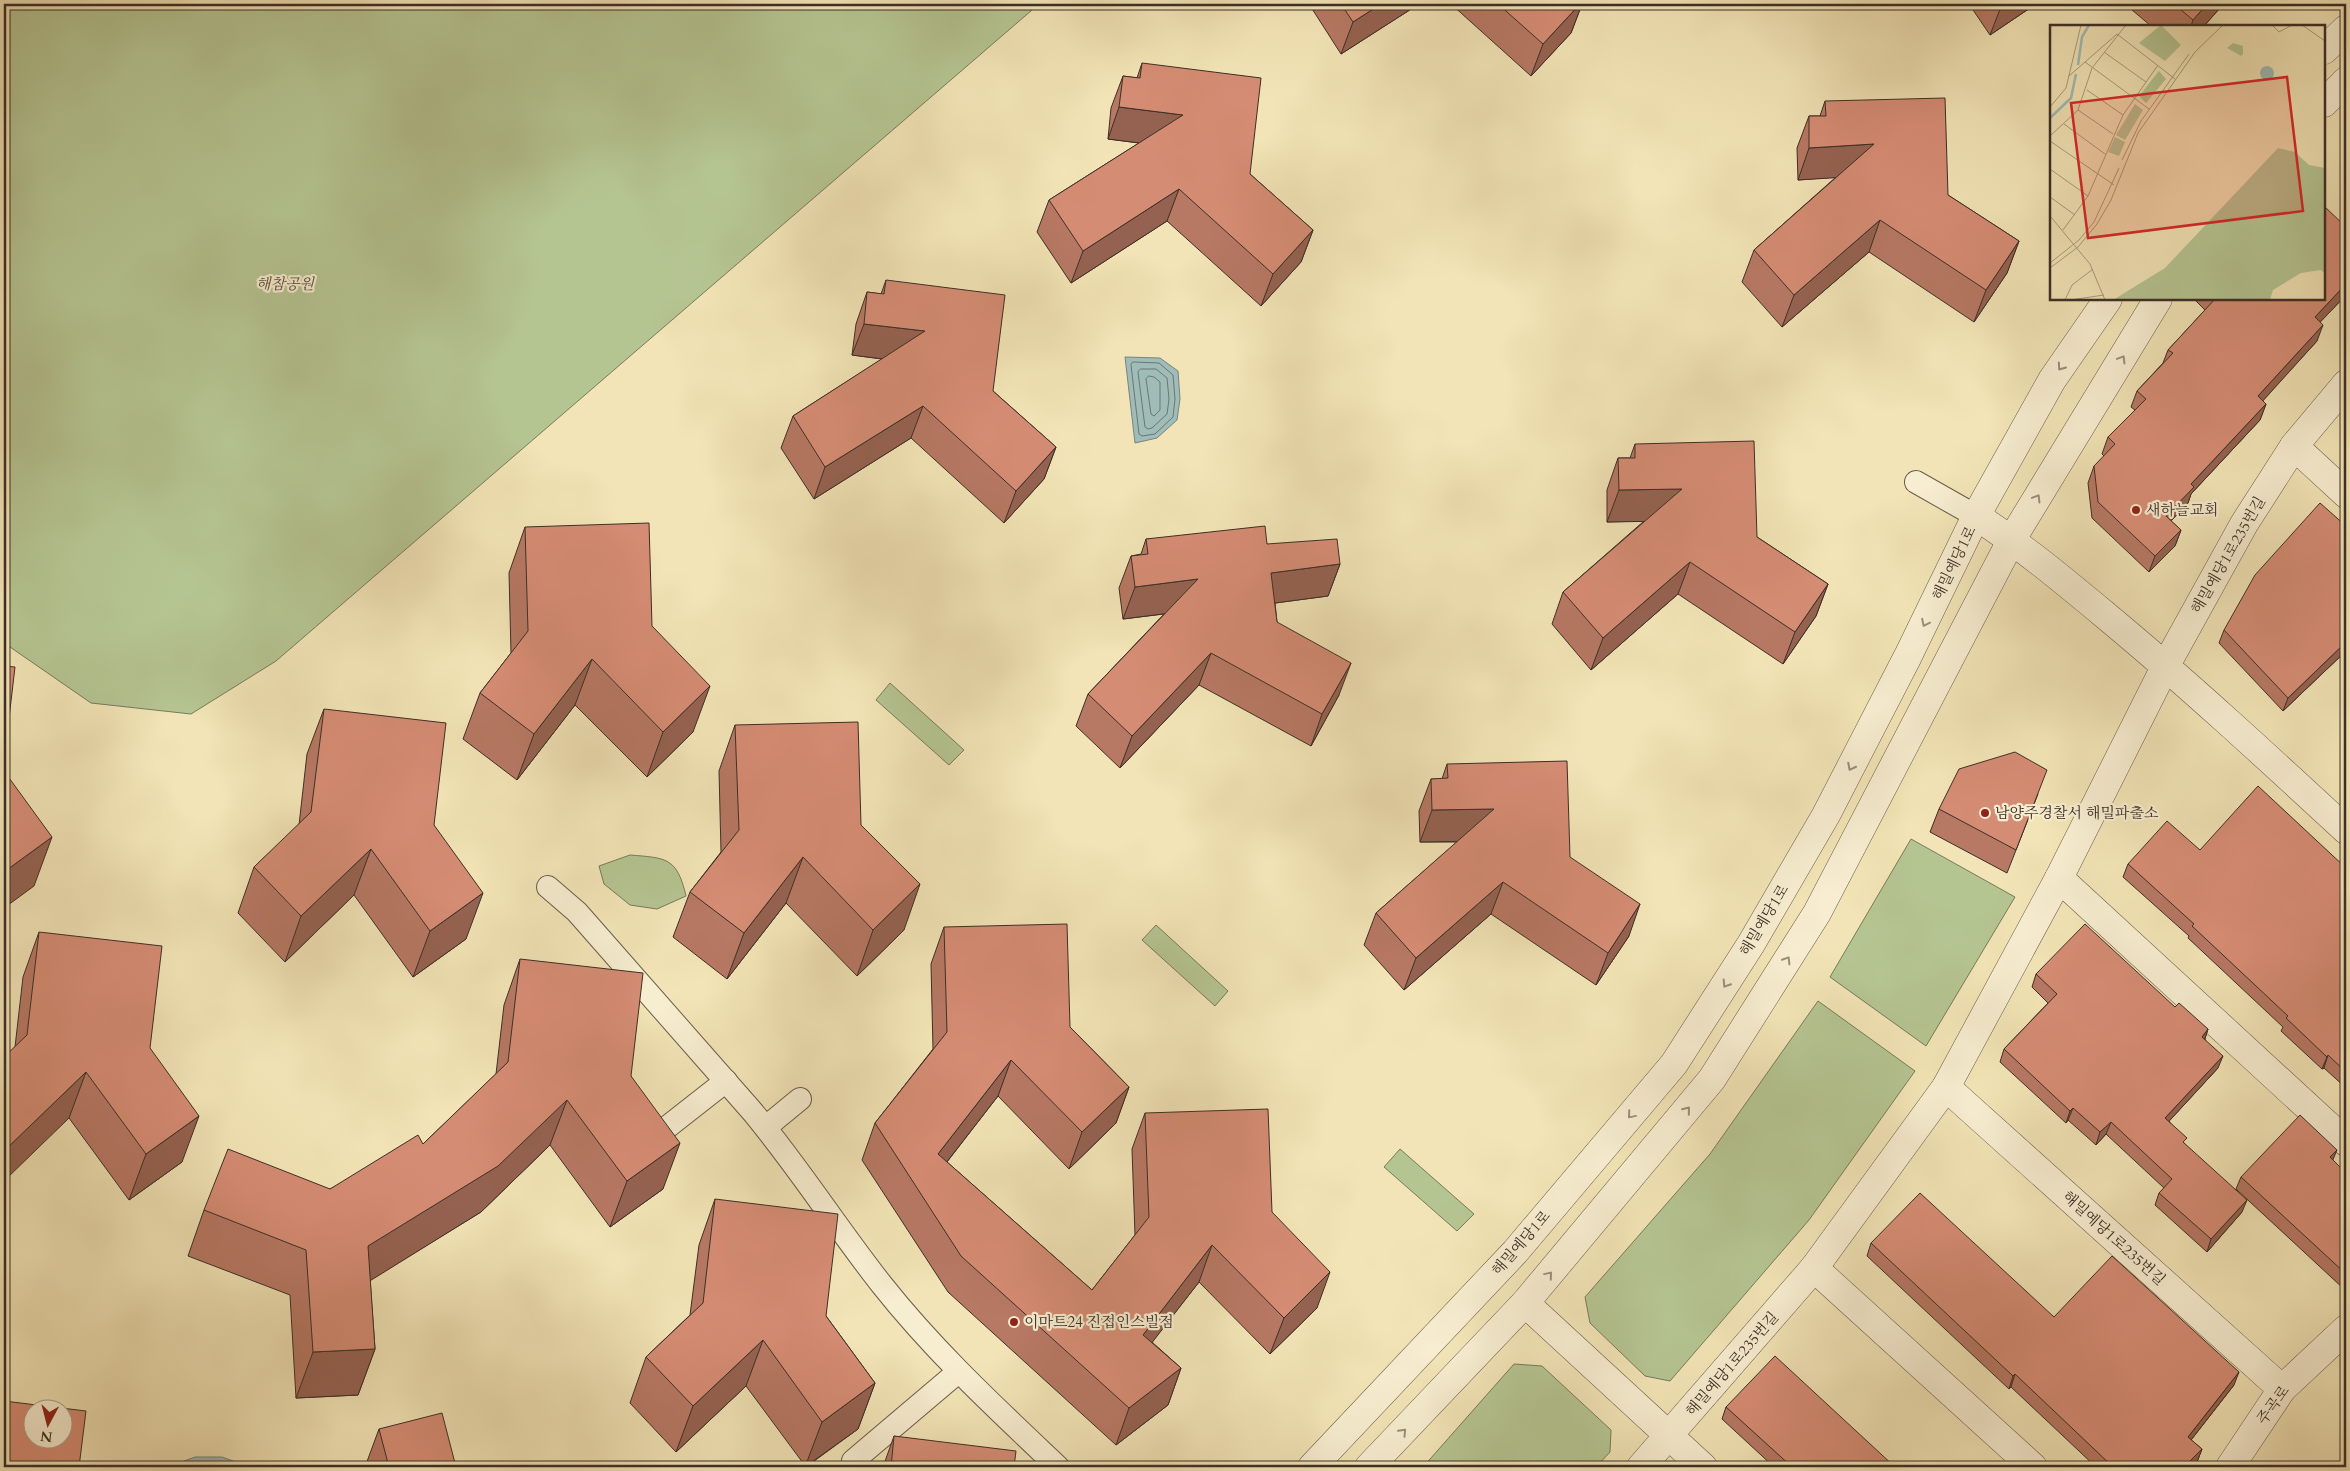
<svg xmlns="http://www.w3.org/2000/svg" width="2350" height="1471" viewBox="0 0 2350 1471" font-family="Cardo,'Noto Serif KR',serif">
<rect width="100%" height="100%" fill="#f2e4b6"/>
<filter id="stains"><feTurbulence type="fractalNoise" baseFrequency=".004" numOctaves="4"/><feColorMatrix values="0 0 0 0 .2 0 0 0 0 .09 0 0 0 0 .02 0 0 0 .5 -.17"/></filter>
<radialGradient id="worn" r=".72"><stop offset=".6" stop-color="#630" stop-opacity="0"/><stop offset="1" stop-color="#630" stop-opacity=".3"/></radialGradient>
<g fill="#b5c592" stroke="#787a5c">
<path d="M4,4h1035l-763,657 -85,53 -100,-11 -81,-56 -6,-8z"/>
<path d="M890,683l74,67 -15,15 -73,-65z"/>
<path d="M1911,839l104,58 -89,149 -96,-69z"/>
<path d="M630,855c36,3 47,2 56,41l-29,13 -27,-4 -26,-21 -5,-18z"/>
<path d="M1156,925l72,66 -13,15 -73,-66z"/>
<path d="M1818,1001l97,70 -106,149 -139,161 -25,-5 -55,-53 -5,-26 125,-143z"/>
<path d="M1400,1149l74,65 -17,17 -73,-64z"/>
<path d="M1514,1364l28,2 69,64 -1,22 -14,15h-173z"/>
</g>
<g fill="#9fbcb8" stroke="#77847e">
<path d="M1125,357l35,1 18,13 2,28 -3,21 -20,18 -22,5z"/>
<path d="M195,1457h27l28,10h-82z"/>
</g>
<g fill="none" stroke-linecap="round" stroke-linejoin="round">
<g stroke="#6e766f" stroke-width="1">
<path d="M1133,362l26,1 14,12 2,24 -2,18 -18,17 -13,2 -3,-2 -8,-69z"/>
<path d="M1141,369h15l11,9 2,21 -2,15 -15,14 -4,1 -3,-2 -7,-55z"/>
<path d="M1149,376l5,1 6,5v28l-6,6 -3,-2 -5,-35z"/>
<path d="M182,1467c19,-7 35,-6 54,0"/>
</g>
<g stroke="#6a5c4a" stroke-width="24">
<g id="service">
<path d="M1916,482l60,34"/>
<path d="M548,887l29,25 174,198c47,56 86,118 131,175 53,67 115,124 176,182"/>
<path d="M766,1127l34,-28"/>
<path d="M652,1139l74,-58"/>
<path d="M853,1461l105,-89"/>
</g>
</g>
<g stroke="#6a5c4a" stroke-width="29">
<g id="minor">
<path d="M2294,446l52,48"/>
<path d="M1976,516c46,30 87,64 129,99 83,69 162,142 241,215"/>
<path d="M2059,878l287,264"/>
<path d="M1946,1087l336,302"/>
<path d="M1814,1268l219,199"/>
<path d="M1525,1303l178,164"/>
<path d="M1641,1467l173,-199 132,-181 113,-209 107,-213 78,-141 50,-78 52,-62"/>
<path d="M2230,1467l52,-78 64,-60"/>
</g>
</g>
<g stroke="#6a5c4a" stroke-width="29">
<g id="tertiary">
<path d="M2324,50l22,-21"/>
<path d="M2324,103l22,-22"/>
<path d="M1312,1467l203,-215 159,-188 77,-120 75,-129 82,-159 68,-140 76,-136 56,-81"/>
<path d="M1369,1467l156,-164 187,-224 105,-166 195,-374 146,-240"/>
</g>
</g>
<use href="#service" stroke="#f7edd0" stroke-width="22"/>
<use href="#minor" stroke="#f7edd0" stroke-width="28"/>
<use href="#tertiary" stroke="#f7edd0" stroke-width="28"/>
</g>
<g fill="#b77864" stroke="#3c2f26">
<path d="M1309,4h110l-78,50z"/>
<path d="M1451,4h131l-11,29 -40,43z"/>
<path d="M1969,4h67l-46,31z"/>
<path d="M2125,4h96l-1,4 -16,18h-53z"/>
<path d="M1142,63l108,111 63,56 -12,32 -40,44 -94,-85 -96,62 -34,-51 12,-32 90,-57 -31,-4 3,-31 12,-32 14,2z"/>
<path d="M1825,101l123,94 71,46 -12,32 -33,49 -105,-70 -87,75 -40,-45 12,-32 82,-73 -38,3 -1,-32 12,-32h11z"/>
<path d="M2346,227v68l-26,27 -3,19 -55,60 4,3 -6,16 -69,74 -3,9 -17,18 10,9 -6,16 -26,26 -57,-54 -4,-35 6,-17 10,-10 -2,-2 6,-17 27,-27 -4,-3 6,-16 26,-28 5,-13 37,-40 -10,-10v-1h129z"/>
<path d="M886,280l107,111 63,56 -12,32 -40,44 -93,-85 -97,61 -33,-51 12,-32 89,-57 -30,-4 4,-31 11,-32 14,2z"/>
<path d="M1635,444l122,93 71,47 -12,32 -33,48 -105,-70 -87,76 -39,-46 11,-32 81,-71 -37,1v-32l11,-32h12z"/>
<path d="M2346,526v125l-63,60 -64,-68 5,-13z"/>
<path d="M525,527l127,99 41,106 -46,45 -72,-72 -58,75 -54,-41 17,-46 31,-40 -2,-80z"/>
<path d="M1146,539l121,5 73,20 -12,32 -53,7 2,19 62,73 -28,51 -112,-61 -79,83 -44,-42 12,-32 76,-80 -41,5 -4,-31 12,-32 10,-2z"/>
<path d="M324,709l110,116 32,114 -53,38 -59,-82 -69,67 -47,-49 16,-46 45,-42 8,-71z"/>
<path d="M735,725l126,100 43,105 -47,46 -71,-73 -59,76 -54,-42 17,-45 31,-40 -2,-81z"/>
<path d="M1447,764l123,93 59,79 -33,49 -105,-71 -87,76 -40,-45 12,-32 81,-71h-37l-1,-31 12,-32h11z"/>
<path d="M2038,794l-31,79 -77,-41 9,-23z"/>
<path d="M2200,850l146,18v220l-22,-20 -2,1 -41,-38 2,-4 -95,-89 1,-2 -66,-59 5,-13z"/>
<path d="M944,927l126,100 59,60 -13,36 -47,46 -71,-73 -51,66 145,128 43,-55 -3,-86 13,-36 127,99 45,96 -47,46 -71,-72 -47,60 29,26 -13,37 -52,40 -168,-153 -86,-132 13,-37 58,-74 -2,-85z"/>
<path d="M39,932l111,116 32,114 -53,38 -60,-82 -54,-71 8,-70z"/>
<path d="M520,959l111,117 32,113 -53,38 -60,-82 -69,67 -111,68 5,69 -17,46 -62,3 -6,-103 -102,-39 16,-46 126,-21 93,-45 73,-70 8,-69z"/>
<path d="M2036,974l139,33 33,22 -3,10 13,29 -49,53 15,22 58,69 -35,40 -52,-47 4,-12 5,-5 -58,-54 -10,11 -28,-25 -2,3 -66,-61 4,-13 44,-46 -16,-16z"/>
<path d="M2333,1161l13,12v114l-2,2 -108,-100 5,-12z"/>
<path d="M715,1199l111,117 49,67 -17,46 -52,38 -60,-81 -70,66 -46,-49 16,-46 44,-42 9,-70z"/>
<path d="M1871,1243l183,74 180,68 -43,55 11,9 -5,13 -5,5h-96l-85,-80 -2,2 -142,-133z"/>
<path d="M1726,1407l169,60h-121l-52,-48z"/>
<path d="M379,1429l77,38h-91z"/>
<path d="M894,1436l120,31h-131z"/>
</g>
<g fill="#956251" stroke="#3c2f26">
<path d="M1381,4h38l-78,50 12,-32z"/>
<path d="M1580,4h2l-11,29 -40,43 12,-32z"/>
<path d="M2002,4h34l-46,31z"/>
<path d="M2207,4h14l-1,4 -16,18h-13l2,-6z"/>
<path d="M1119,107l64,8 -11,32 -64,-8z"/>
<path d="M1874,144l-11,32 -65,4 11,-32z"/>
<path d="M1179,189l-12,32 -96,62 12,-32z"/>
<path d="M1880,220l-11,32 -87,75 12,-32z"/>
<path d="M1313,230l-12,32 -40,44 12,-32z"/>
<path d="M2019,241l-12,32 -33,49 12,-32z"/>
<path d="M2346,284v11l-37,39 6,-17z"/>
<path d="M864,324l61,7 -11,32 -62,-8z"/>
<path d="M2323,325l-6,16 -65,72 6,-17z"/>
<path d="M2266,404l-6,16 -69,74 -3,9 -28,29 6,-16 25,-32z"/>
<path d="M923,406l-12,32 -97,61 11,-32z"/>
<path d="M1056,447l-12,32 -40,44 12,-32z"/>
<path d="M1682,489l-12,32 -63,1 12,-32z"/>
<path d="M2181,530l-6,16 -26,26 6,-16z"/>
<path d="M1690,562l-12,32 -87,76 12,-32z"/>
<path d="M1340,564l-12,32 -68,9 11,-32z"/>
<path d="M1198,579l-12,32 -63,8 12,-32z"/>
<path d="M1828,584l-12,32 -33,48 12,-32z"/>
<path d="M2346,642v9l-63,60 5,-13z"/>
<path d="M1211,653l-12,32 -79,83 12,-32z"/>
<path d="M592,659l-17,46 -58,75 17,-46z"/>
<path d="M1351,663l-12,32 -28,51 11,-32z"/>
<path d="M710,686l-17,46 -46,45 16,-45z"/>
<path d="M1494,809l-11,32 -63,1 12,-32z"/>
<path d="M52,837l-18,49 -30,22v-36z"/>
<path d="M371,849l-17,46 -69,67 16,-46z"/>
<path d="M803,857l-17,46 -59,76 17,-46z"/>
<path d="M1503,882l-12,32 -87,76 12,-32z"/>
<path d="M920,884l-16,46 -47,46 16,-46z"/>
<path d="M483,893l-17,46 -53,38 17,-46z"/>
<path d="M1640,904l-11,32 -33,49 12,-32z"/>
<path d="M2208,1029l-4,12 -2,-4z"/>
<path d="M2328,1055l-4,13 -2,1 5,-12z"/>
<path d="M2223,1056l-5,12 -57,62 4,-12z"/>
<path d="M1011,1060l-13,36 -73,94 13,-36z"/>
<path d="M86,1072l-17,46 -65,63v-30z"/>
<path d="M1129,1087l-13,36 -47,46 13,-37z"/>
<path d="M567,1100l-17,45 -69,67 -129,80 16,-46z"/>
<path d="M2073,1108l-5,12 -2,3 4,-12z"/>
<path d="M199,1116l-17,46 -53,38 17,-46z"/>
<path d="M2111,1122l-5,12 -10,11 4,-13z"/>
<path d="M680,1143l-17,46 -53,38 17,-46z"/>
<path d="M2337,1150l-5,12 -2,-5z"/>
<path d="M2247,1200l-5,12 -35,40 4,-13z"/>
<path d="M1212,1245l-13,37 -69,89 13,-36z"/>
<path d="M1330,1272l-13,36 -47,46 14,-36z"/>
<path d="M763,1340l-17,46 -70,66 17,-46z"/>
<path d="M375,1349l-17,46 -62,3 17,-46z"/>
<path d="M1181,1368l-13,37 -52,40 13,-37z"/>
<path d="M2239,1372l-5,13 -50,64 4,-12z"/>
<path d="M2015,1374l-4,13 -2,2 4,-13z"/>
<path d="M875,1383l-17,46 -53,38 17,-45z"/>
<path d="M2202,1449l-5,13 -5,5h-8z"/>
</g>
<g fill="#d58c74" stroke="#3c2f26" fill-rule="evenodd">
<path d="M1341,4h40l-28,18z"/>
<path d="M1498,4h82l-37,40z"/>
<path d="M2174,4h33l-14,16z"/>
<path d="M1142,63l119,15 -11,96 63,56 -40,44 -94,-85 -96,62 -34,-51 134,-85 -64,-8 4,-31 17,2z"/>
<path d="M1945,98l3,97 71,46 -33,49 -106,-70 -86,75 -40,-45 120,-106 -65,4v-32h17l-1,-15z"/>
<path d="M2324,206l22,21v57l-31,33 8,8 -65,71 8,8 -75,80 3,3 -28,29 15,14 -26,26 -57,-54 -4,-36 21,-22 -7,-7 38,-38 -9,-8 36,-38 -5,-3 47,-51h109z"/>
<path d="M886,280l119,15 -12,96 63,56 -40,44 -93,-85 -98,61 -32,-51 132,-85 -61,-7 3,-32 17,2z"/>
<path d="M1754,441l3,96 71,47 -33,48 -105,-70 -87,76 -40,-46 119,-103 -63,1 -1,-32h17v-14z"/>
<path d="M2320,503l26,23v116l-58,56 -64,-68 31,-55z"/>
<path d="M649,523l3,103 58,60 -47,46 -71,-73 -58,75 -54,-41 48,-62 -3,-104z"/>
<path d="M1265,526l2,18 70,-5 3,25 -69,9 6,49 74,41 -29,51 -111,-61 -79,83 -44,-42 110,-115 -63,8 -4,-31 17,-2 -2,-15z"/>
<path d="M4,666l11,1 -11,94z"/>
<path d="M324,709l122,14 -12,102 49,68 -53,38 -59,-82 -70,67 -47,-49 57,-55z"/>
<path d="M858,722l3,103 59,59 -47,46 -70,-73 -59,76 -54,-41 49,-62 -4,-105z"/>
<path d="M2015,752l32,18 -31,80 -77,-41 20,-40z"/>
<path d="M1567,761l3,96 70,47 -32,49 -105,-71 -87,76 -40,-45 118,-104 -62,1 -1,-31 17,-1 -1,-14z"/>
<path d="M4,771l48,66 -48,35z"/>
<path d="M2258,786l88,82v204l-18,-17 -1,2 -41,-39 2,-2 -96,-90 2,-2 -66,-60 39,-43 33,29z"/>
<path d="M1067,924l3,103 59,60 -47,45 -71,-72 -73,94 154,136 57,-73 -4,-104 123,-4 4,103 58,60 -46,46 -72,-73 -69,90 38,33 -52,40 -168,-152 -86,-133 72,-91 -3,-105z"/>
<path d="M2085,924l90,83 4,-4 29,26 -6,8 21,19 -58,62 22,20 -4,4 64,58 -36,39 -52,-46 13,-14 -61,-57 -11,10 -27,-24 -3,3 -66,-62 53,-55 -21,-20z"/>
<path d="M39,932l123,14 -12,102 49,68 -53,38 -60,-82 -82,79v-94l23,-22z"/>
<path d="M520,959l123,14 -12,103 49,67 -53,38 -60,-81 -69,66 -130,80 7,103 -62,3 -7,-102 -102,-40 24,-61 102,40 88,-54 5,9 85,-82z"/>
<path d="M2300,1115l37,35 -7,7 16,16v101l-105,-97z"/>
<path d="M1920,1193l134,124 58,-61 127,116 -51,65 14,12 -18,18h-71l-98,-93 -2,2 -142,-133z"/>
<path d="M715,1199l123,15 -12,102 49,67 -53,39 -59,-82 -70,66 -47,-49 57,-54z"/>
<path d="M1775,1356l120,111h-103l-66,-60z"/>
<path d="M4,1401l82,10 -7,56h-75zM32,1408h30v30h-30z"/>
<path d="M442,1413l14,54h-67l-10,-38z"/>
<path d="M894,1436l122,15 -2,16h-123z"/>
</g>
<defs><path id="oneway-chevron" d="M-2-3.5L2.5 0L-2 3.5" fill="none" stroke-width="1.6" stroke-linecap="round" stroke-linejoin="round" transform="scale(1.25)"/></defs>
<g stroke="#9a8e7b">
<use href="#oneway-chevron" transform="translate(2122 359) rotate(-59)"/>
<use href="#oneway-chevron" transform="translate(2061 367) rotate(125)"/>
<use href="#oneway-chevron" transform="translate(2037 498) rotate(-59)"/>
<use href="#oneway-chevron" transform="translate(1925 623) rotate(116)"/>
<use href="#oneway-chevron" transform="translate(1851 767) rotate(117)"/>
<use href="#oneway-chevron" transform="translate(1787 960) rotate(-58)"/>
<use href="#oneway-chevron" transform="translate(1726 984) rotate(123)"/>
<use href="#oneway-chevron" transform="translate(1687 1110) rotate(-51)"/>
<use href="#oneway-chevron" transform="translate(1631 1115) rotate(130)"/>
<use href="#oneway-chevron" transform="translate(1549 1275) rotate(-50)"/>
<use href="#oneway-chevron" transform="translate(1403 1432) rotate(-47)"/>
</g>
<g fill="#8f2418" stroke="#f7edd0" stroke-width="2">
<circle cx="2136" cy="510" r="5"/>
<circle cx="1985" cy="813" r="5"/>
<circle cx="1014" cy="1322" r="5"/>
</g>
<g text-anchor="middle" stroke-width="4.5" stroke-linejoin="round" paint-order="stroke">
<g font-size="15" font-style="italic" fill="#544d3c" stroke="#f7edd0">
<text x="285" y="289">해참공원</text>
</g>
<g font-size="15" fill="#3c2f26" stroke="#f7edd0" text-anchor="start">
<text x="2146" y="515">새하늘교회</text>
<text x="1995" y="818">남양주경찰서 해밀파출소</text>
<text x="1024" y="1327">이마트24 진접인스빌점</text>
</g>
<g font-size="15" fill="#3c2f26" stroke="#f7edd0">
<text transform="translate(2228 555) rotate(-60)" y="5">해밀예당1로235번길</text>
<text transform="translate(1954 563) rotate(-64)" y="5">해밀예당1로</text>
<text transform="translate(1764 920) rotate(-59)" y="5">해밀예당1로</text>
<text transform="translate(2114 1238) rotate(42)" y="5">해밀예당1로235번길</text>
<text transform="translate(1521 1243) rotate(-49)" y="5">해밀예당1로</text>
<text transform="translate(1732 1364) rotate(-49)" y="5">해밀예당1로235번길</text>
<text transform="translate(2273 1405) rotate(-54)" y="5">주곡로</text>
</g>
</g>
<g transform="translate(2050 25)">
<rect width="275" height="275" fill="#f2e4b6"/>
<path d="M111,0l20,20 -16,16 -26,-18zM183,18l10,3v8l-2,2 -14,-8zM109,46l7,8 -20,24 -7,-7zM85,79l8,6 -18,30 -9,-5zM65,112l10,5 -6,14 -11,-4zM228,123l17,4 14,13 16,3v106l-4,-4 -20,3 -28,17 -3,10h-157l52,-32z" fill="#b5c592"/>
<path d="M210 48a7 7 0 1 1 14 0a7 7 0 1 1-14 0Z" fill="#9fbcb8"/>
<path fill="none" stroke="#9fbcb8" stroke-width="2.5" d="M28,40l4,-28 7,-12M0,93l21,-20 5,-24"/>
<path fill="none" stroke="#a99c7c" stroke-width="1" d="M222,0l7,7 13,-7M252,0l23,16M54,27l42,30M35,37l64,47M19,51l48,-42 58,45M37,65l36,25M0,82l16,-19 15,-63M28,85l35,24M14,99l41,30M0,111l28,-26 14,-42 34,-43M0,116l64,44M72,135l19,-39 48,-67M0,144l38,27M0,172l25,18M0,191l40,48 15,36M13,205l25,-34 35,-81 35,-50M0,238l29,-23 15,-18 25,-54M0,243l28,-21 19,-23 14,-24 27,-67 57,-81 28,-27M15,275l7,-15 21,-16M20,275l34,-5"/>
<path fill="#d62828" fill-opacity="0.15" stroke="#d62828" stroke-width="2.5" d="M237,52l16,134 -215,27 -17,-135z"/>
<rect width="275" height="275" fill="none" stroke="#3c2f26" stroke-width="2.5"/>
</g>
<rect width="2350" height="1471" fill="none" stroke="#f2e4b6" stroke-width="20"/>
<rect x="5" y="5" width="2340" height="1461" fill="none" stroke="#3c2f26" stroke-width="2.5"/>
<rect x="10" y="10" width="2330" height="1451" fill="none" stroke="#3c2f26"/>
<g transform="translate(48 1424) rotate(187)"><circle r="24" fill="#f7edd0" stroke="#aca18c"/>
<path d="M0-4L9 19L0 12L-9 19Z" fill="#8f2418"/>
<text y="-8" font-size="14" font-weight="bold" text-anchor="middle" fill="#3c2f26">N</text>
</g>
<rect width="100%" height="100%" filter="url(#stains)"/>
<rect width="100%" height="100%" fill="url(#worn)"/>
</svg>
